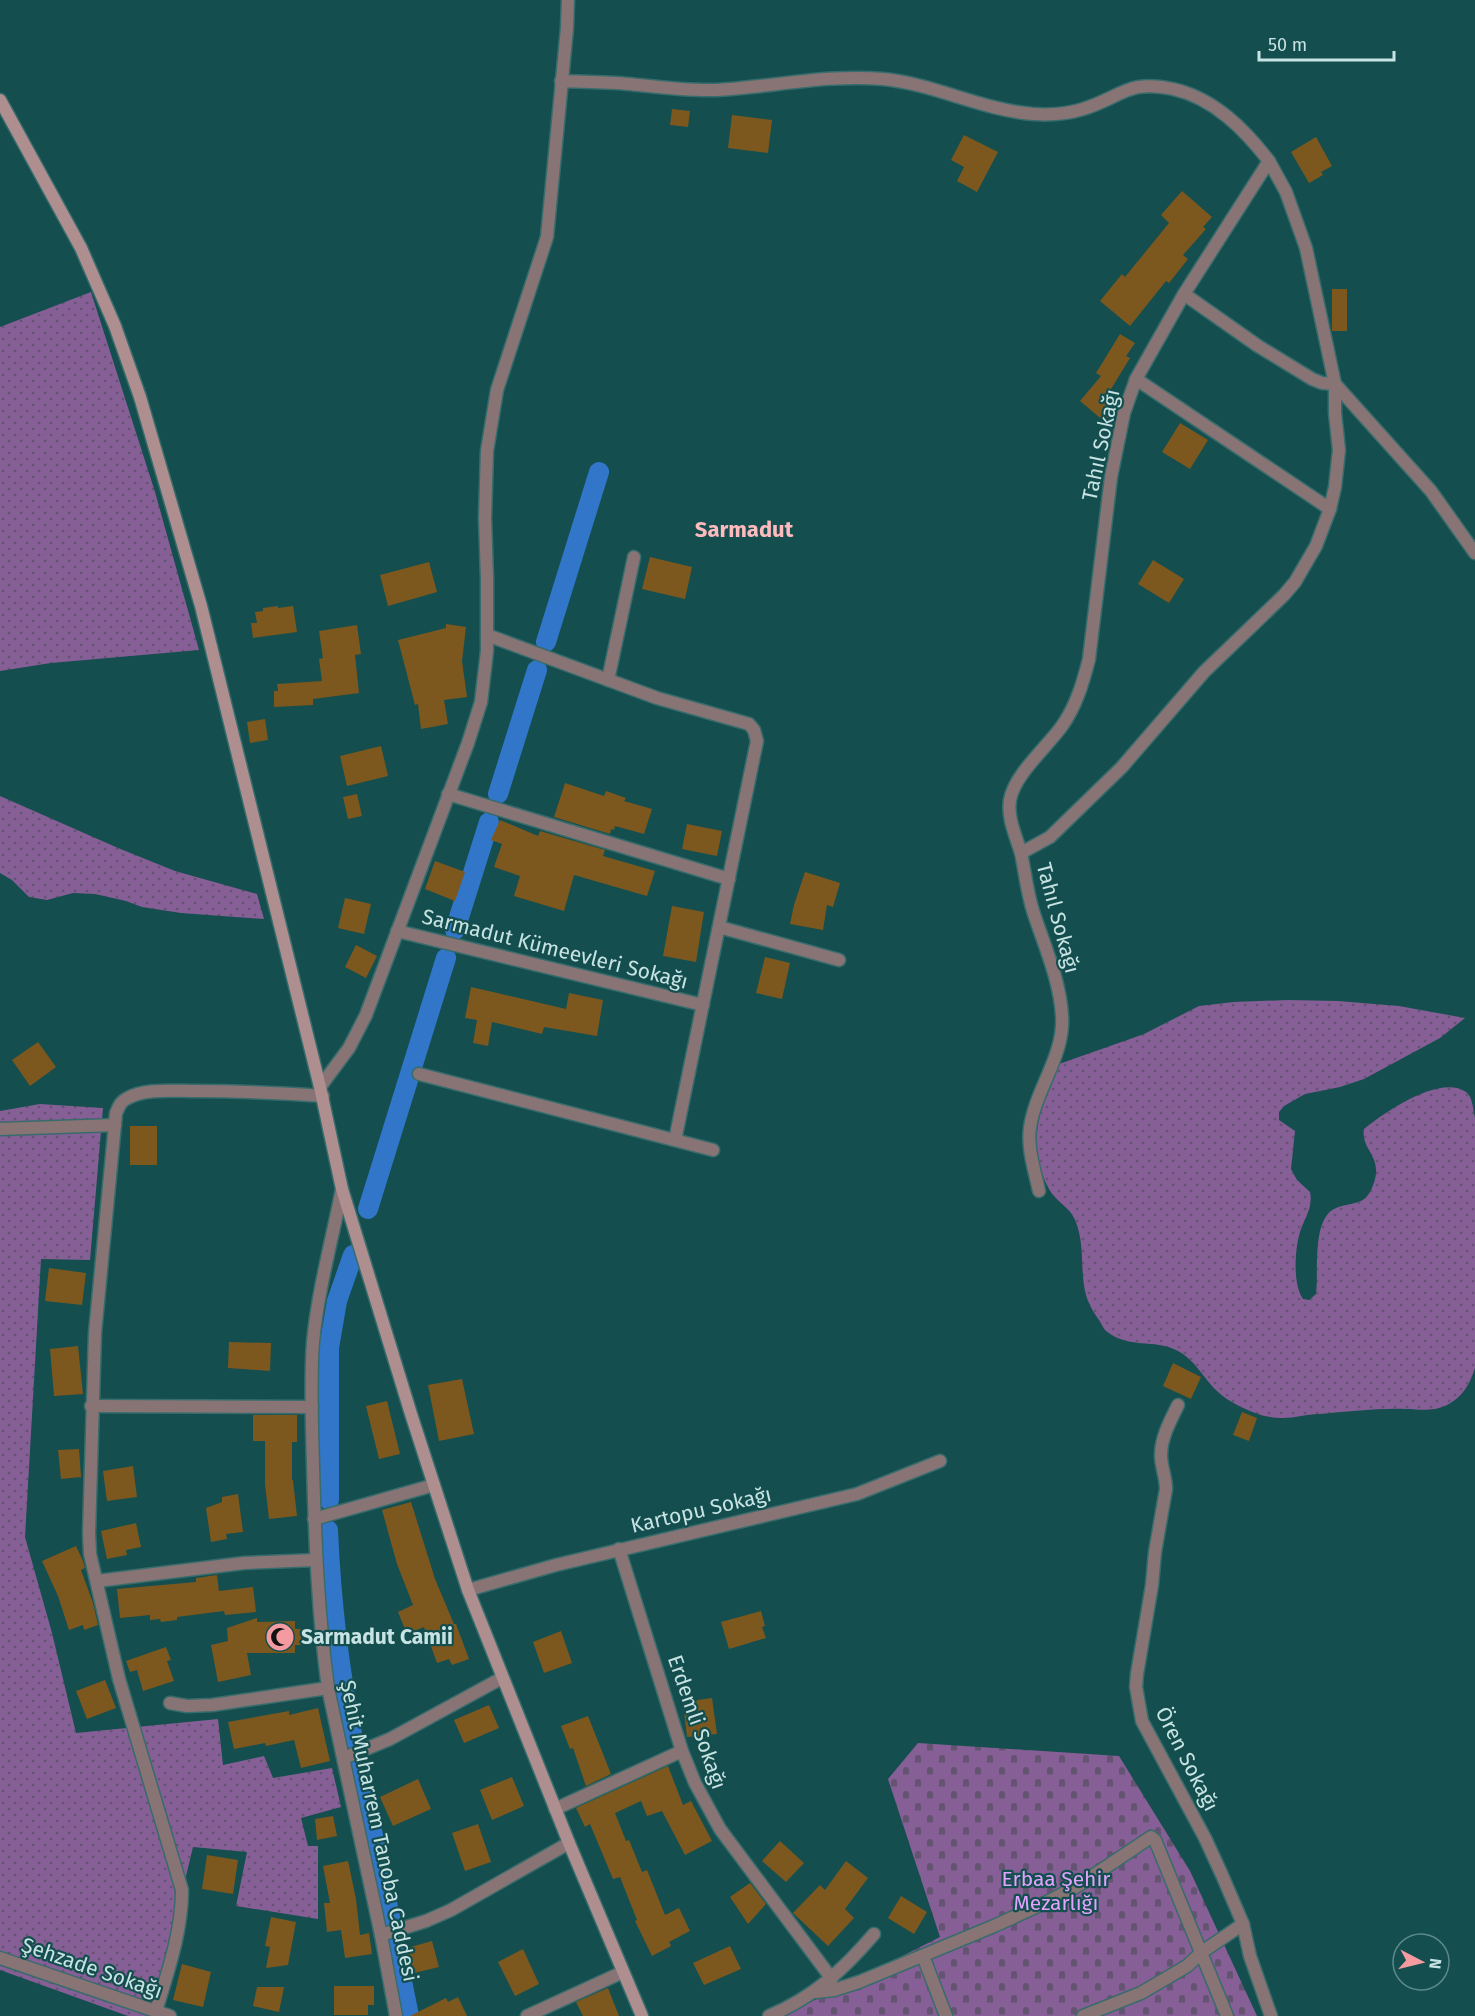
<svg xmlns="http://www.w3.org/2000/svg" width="1475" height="2016" viewBox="0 0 1475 2016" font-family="'Fira Sans',sans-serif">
<defs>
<pattern id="grass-dots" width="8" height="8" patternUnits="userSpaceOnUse" patternTransform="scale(1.5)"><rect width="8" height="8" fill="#855f96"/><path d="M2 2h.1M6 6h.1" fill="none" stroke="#645371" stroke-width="1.8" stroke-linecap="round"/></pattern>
<pattern id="cemetery-stones" width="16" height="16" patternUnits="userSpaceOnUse" patternTransform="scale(1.5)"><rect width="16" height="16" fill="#855f96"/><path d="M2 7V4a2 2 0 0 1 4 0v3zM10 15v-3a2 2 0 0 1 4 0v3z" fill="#645371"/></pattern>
</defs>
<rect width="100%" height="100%" fill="#144e4e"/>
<g fill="url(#grass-dots)">
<path d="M91,292l64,200 44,158 -148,13 -51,8v-344z"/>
<path d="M0,796l118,52 57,23 82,23 7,25 -83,-6 -39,-6 -16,-6 -31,-7 -22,-1 -26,7 -18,-3 -17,-17 -12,-7z"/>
<path d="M1288,1000l50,1 61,5 66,12 -25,20 -76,41 -24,8 -35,7 -21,12 -5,6v8l16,11 -4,38 6,11 13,12c3,14 -4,24 -9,37 -6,16 -9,55 2,70l6,1 7,-6c3,-22 -5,-76 20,-86 14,-6 28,-2 35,-18 16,-33 -11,-39 -7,-61 21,-17 76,-55 102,-37 7,5 7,18 9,26v250c-6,18 -13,30 -30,38 -14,6 -25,3 -40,3 -28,-1 -58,3 -86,5 -12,0 -24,4 -36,4 -7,0 -16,-1 -22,-3 -15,-5 -33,-13 -44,-24 -14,-13 -23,-33 -41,-41 -21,-11 -48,-1 -70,-19 -3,-3 -5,-8 -7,-11 -6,-8 -12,-19 -14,-29 -5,-24 0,-48 -10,-71 -5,-13 -20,-19 -26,-31 -25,-46 -8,-82 10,-125l85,-30 55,-28 35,-4z"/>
<path d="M40,1104l63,4 -13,152 -49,-1 -16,278 27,96 24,100 142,-14 5,46 41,-9 9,22 59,-10 9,39 -40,11 7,28h10v73l-82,-13 11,-54 -54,-5 -19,79 -26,90h-20l-128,-46v-859z"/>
</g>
<path fill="url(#cemetery-stones)" d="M918,1743l201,13 71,115 67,145h-474l157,-79 -52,-158z"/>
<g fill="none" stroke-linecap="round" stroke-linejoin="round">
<g stroke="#3176c8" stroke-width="20">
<path d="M546,642l53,-170"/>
<path d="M498,794l39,-124"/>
<path d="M455,930l34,-108"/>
<path d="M368,1209l78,-251"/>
<path d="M329,1500v-152l8,-47 16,-46"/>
<path d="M328,1530c3,71 11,140 25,209"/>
<path d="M359,1768l31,149"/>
<path d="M395,1946l14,70"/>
</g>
</g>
<g fill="#7c581f">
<path d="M672,109l18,2 -2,16 -18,-2z"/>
<path d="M732,115l40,5 -4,33 -40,-5z"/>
<path d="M964,135l34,17 -21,40 -20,-11 7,-14 -13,-7z"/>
<path d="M1316,137l16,29 -11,6 2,3 -14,8 -18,-31z"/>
<path d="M1182,191l30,26 -9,10 3,2 -23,26 5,4 -19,24 -3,-2 -36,45 -30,-25 22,-27 3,3 44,-54 -8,-8z"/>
<rect x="1332" y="289" width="15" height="42"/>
<path d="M1120,334l15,9 -9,13 4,2 -22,36 11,9 -14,19 -25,-21 21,-25 -5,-3z"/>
<path d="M1180,423l28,17 -18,29 -28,-17z"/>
<path d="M650,557l42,10 -7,32 -43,-10z"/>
<path d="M1153,560l31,19 -15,24 -31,-19z"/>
<path d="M429,562l8,30 -49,14 -8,-31z"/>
<path d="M278,606v2l15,-2 4,26 -44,6 -2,-15h6l-2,-11 8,-1v-3z"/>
<path d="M446,624l20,3 -4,34 5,36 -23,3 4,24 -27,5 -3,-25 -3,1 -17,-65 48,-12z"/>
<path d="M357,625l4,29 -6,1 4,38 -46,6v6l-39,2v-16h4l-1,-7 45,-3 -3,-22 4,-1 -4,-27z"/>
<path d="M265,719l3,21 -18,3 -3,-21z"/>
<path d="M381,746l7,30 -41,10 -7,-30z"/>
<path d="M565,783l39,13 2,-5 20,7 -2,3 28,8 -8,25 -29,-8 -1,4 -3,-1 -1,5 -56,-17z"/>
<path d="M357,794l5,22 -14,3 -5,-22z"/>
<path d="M500,820l38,16 2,-5 65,19 -2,6 52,15 -8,25 -73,-21 -10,36 -50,-15 6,-20 -26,-9 8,-23 -11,-4z"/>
<path d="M687,824l35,7 -5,25 -35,-7z"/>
<path d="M435,861l30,11 -10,29 -30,-12z"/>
<path d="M805,872l35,11 -7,24 -6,-2 -4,25 -33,-6 4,-19z"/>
<path d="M345,898l26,6 -7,30 -26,-6z"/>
<path d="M672,906l32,6 -8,50 -33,-6z"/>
<path d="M356,945l21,11 -11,22 -21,-11z"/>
<path d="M765,957l25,6 -8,36 -26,-6z"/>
<path d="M471,987l95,22 3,-16 34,7 -6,36 -53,-9 -2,7 -50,-12 -4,24 -15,-3 4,-23 -12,-2z"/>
<path d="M38,1042l18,25 -26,19 -18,-26z"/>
<rect x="130" y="1126" width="27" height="39"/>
<path d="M49,1268l37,5 -4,32 -37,-4z"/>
<path d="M229,1342l42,1 -1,28 -42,-3z"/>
<path d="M78,1346l5,48 -29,2 -4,-47z"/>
<path d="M1173,1363l28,14 -10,22 -28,-13z"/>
<path d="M462,1379l12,55 -35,7 -11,-56z"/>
<path d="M387,1401l13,53 -21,5 -13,-53z"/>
<path d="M1242,1412l15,6 -8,23 -16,-6z"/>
<path d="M253,1415h44v27h-5v38h1l4,36 -28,3 -4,-35v-43h-12z"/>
<path d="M79,1449l2,28 -20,2 -3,-29z"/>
<path d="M133,1466l4,31 -30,4 -4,-30z"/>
<path d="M238,1494l5,38 -17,2 1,5 -16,3 -5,-34 16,-6v-5z"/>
<path d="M411,1502l24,77 19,45h2l13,35 -17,6 -3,-6 -12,4 -13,-36 -17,7 -9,-22 15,-7 -16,-41 -15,-54z"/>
<path d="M136,1523l5,24 -15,3 1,5 -20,4 -6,-28z"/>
<path d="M76,1546l7,15 2,7 -4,2 12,33 5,22 -14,5 -1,-5 -14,5 -11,-34 -16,-35z"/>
<path d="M217,1575l2,16 34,-4 3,25 -31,3 -1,-4 -47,6v3l-16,2 -1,-3 -10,1v-5l-30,3 -3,-29 79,-7v-4z"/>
<path d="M761,1611l4,15 -3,1 4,11 -37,11 -8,-27z"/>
<path d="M257,1618v4l38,-1v8h6v16h-6v8h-48l4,22 -33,7 -7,-37 17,-4 -1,-13z"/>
<path d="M561,1631l11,32 -28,10 -11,-31z"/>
<path d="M166,1647l5,13 -4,1 7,20 -31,10 -6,-21 -7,2 -4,-11z"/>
<path d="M105,1680l11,28 -29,11 -11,-28z"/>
<path d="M712,1698l5,36 -30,3 -4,-35z"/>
<path d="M489,1705l10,23 -35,15 -10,-23z"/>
<path d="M318,1708l12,53 -29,7 -7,-28 -28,6 -1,-3 -31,6 -6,-27 61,-11v4z"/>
<path d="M588,1716l23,58 -25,12 -13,-38 -3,1 -9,-23z"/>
<path d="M668,1766l15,39 8,-4 21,40 -27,14 -23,-44 -15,5 -6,-15 -26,12 11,28 3,-1 13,32 5,-2 18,45 14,-7 11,23 -21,11 2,4 -19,10 -17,-35 2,-1 -17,-43 -7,2 -23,-55 -5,3 -9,-19z"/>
<path d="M512,1777l12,29 -32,14 -12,-30z"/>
<path d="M418,1779l13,30 -38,17 -13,-29z"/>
<path d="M333,1816l4,20 -20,4 -2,-21z"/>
<path d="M478,1824l13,38 -26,9 -13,-38z"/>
<path d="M780,1841l24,22 -18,19 -24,-21z"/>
<path d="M207,1855l31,5 -5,34 -31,-5z"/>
<path d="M348,1861l8,38 4,36 9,-2 3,21 -27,4 -4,-28 -14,2 -3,-29h6l-7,-37z"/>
<path d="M846,1861l22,17 -23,31 9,9 -26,28 -35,-33 27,-28 5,5z"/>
<path d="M750,1883l16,21 -18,20 -18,-27z"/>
<path d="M901,1896l26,16 -13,22 -26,-16z"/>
<path d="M271,1917l25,5 -8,43 -22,3 4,-21 -5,-1z"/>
<path d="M432,1941l7,26 -25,6 -7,-25z"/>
<path d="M730,1946l11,23 -37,16 -11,-22z"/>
<path d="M523,1949l16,35 -24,12 -17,-34z"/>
<path d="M182,1964l29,8 -8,35 -30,-7z"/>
<path d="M334,1986h40v19h-6v10h-34z"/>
<path d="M257,1987h27l-5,25 -26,-6z"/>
<path d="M608,1988l11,28h-36l-7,-14z"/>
<path d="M458,1997l9,19h-57l36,-18 2,4z"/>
</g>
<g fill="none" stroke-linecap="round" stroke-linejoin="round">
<g stroke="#386c6c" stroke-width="15">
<g id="pedestrian">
<path d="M923,1956l23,60"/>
<path d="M816,1992l18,-2 25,-8 135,-56 57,-26 28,-15 72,-48 4,3 72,176"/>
<path d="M1083,2016l58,-23 24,-14 22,-13 15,-14 41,-28"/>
</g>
</g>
<g stroke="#386c6c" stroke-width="15">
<g id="minor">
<path d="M561,81c23,1 46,1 68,3 29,3 58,7 87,6 56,-3 111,-16 167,-11 51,5 99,31 150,35 16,1 35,0 50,-5 39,-12 45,-30 90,-20 41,9 72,41 96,72"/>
<path d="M1136,379l194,130"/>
<path d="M487,635l170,63 92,26 5,6 3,11 -82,399"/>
<path d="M608,680l26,-123"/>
<path d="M448,794l281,85"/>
<path d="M1021,853l29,-16 72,-70 82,-95 80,-77 11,-13 21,-36 14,-37 5,-22 4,-37 -4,-37v-29l-13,-1 -10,-4 -54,-33 -74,-52"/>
<path d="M719,927l120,33"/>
<path d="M397,931l306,74"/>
<path d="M419,1074l294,76"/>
<path d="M320,1087l29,-39 17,-33 102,-272 13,-41 6,-51v-73l-2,-60 2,-67 10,-61 50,-153 20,-209 1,-28"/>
<path d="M0,1129l115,-4"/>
<path d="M1039,1191c-4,-19 -12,-43 -9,-63 5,-38 35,-73 32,-112 -2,-36 -18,-71 -29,-105 -6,-19 -8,-39 -12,-58 -5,-17 -14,-35 -11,-53 4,-25 37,-53 52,-74 14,-20 21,-43 27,-67l22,-182 13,-64 12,-34 48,-85 85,-133 17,31 20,56 29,136 96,107 44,62"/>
<path d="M1178,1405c-8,16 -17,33 -17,50 0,12 5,22 5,34l-11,63 -3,33 -15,89 -1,13 6,34 63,117 17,37 21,49 7,32 21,60"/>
<path d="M91,1406l221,1"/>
<path d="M314,1519l120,-34"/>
<path d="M619,1549l63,202 13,32 25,46 112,150"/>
<path d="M97,1581l147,-18 72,-3"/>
<path d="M468,1590l88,-25 301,-71 83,-33"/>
<path d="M170,1703l17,3 25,-1 116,-17"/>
<path d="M344,1758l46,-19 112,-61"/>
<path d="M555,1809l127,-58"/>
<path d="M381,1935l45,-14 25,-11 118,-67"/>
<path d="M0,1958l170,58"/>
<path d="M156,2011c12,-40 26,-80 26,-121l-63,-211 -29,-125 -1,-21 6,-200 21,-220c3,-6 4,-11 10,-14 18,-11 47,-8 68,-8 43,0 85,2 129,5"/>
<path d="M527,2016l96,-44"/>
<path d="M769,2016c45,-19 74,-46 105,-82"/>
</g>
</g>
<g stroke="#386c6c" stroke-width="15">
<path id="tertiary" d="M342,1189c-10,51 -24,101 -29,153 -3,40 -1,82 0,123 2,75 5,149 15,223l53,247 15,81"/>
</g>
<g stroke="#386c6c" stroke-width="15">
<path id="secondary" d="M0,100l81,148 34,78 25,71 61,209 119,481 22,102 69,225 57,176 101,253 73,173"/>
</g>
<use href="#pedestrian" stroke="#897475" stroke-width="12"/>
<use href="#minor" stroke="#897475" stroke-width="12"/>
<use href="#tertiary" stroke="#897475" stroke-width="12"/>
<use href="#secondary" stroke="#af8e90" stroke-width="12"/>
</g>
<defs>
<g id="mosque-disc" transform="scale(1.5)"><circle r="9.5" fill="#f49aa1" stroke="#144e4e"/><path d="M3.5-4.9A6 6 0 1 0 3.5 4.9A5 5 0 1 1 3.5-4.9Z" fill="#111"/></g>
</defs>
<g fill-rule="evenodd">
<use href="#mosque-disc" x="280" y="1637"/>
</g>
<g text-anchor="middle" stroke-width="4.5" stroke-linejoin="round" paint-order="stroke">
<g font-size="21" fill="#c8e3e3" stroke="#144e4e">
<text transform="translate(1101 445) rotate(-78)" y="7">Tahıl Sokağı</text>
<text transform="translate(1058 918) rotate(75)" y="7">Tahıl Sokağı</text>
<text transform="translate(555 949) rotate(14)" y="7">Sarmadut Kümeevleri Sokağı</text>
<text transform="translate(701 1510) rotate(-13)" y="7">Kartopu Sokağı</text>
<text transform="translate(697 1722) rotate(71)" y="7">Erdemli Sokağı</text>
<text transform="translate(1187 1759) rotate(63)" y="7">Ören Sokağı</text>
<text transform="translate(379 1831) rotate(78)" y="7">Şehit Muharrem Tanoba Caddesi</text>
<text transform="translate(92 1968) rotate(19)" y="7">Şehzade Sokağı</text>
</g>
<g font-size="21" font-weight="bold" fill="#c8e3e3" stroke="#144e4e" text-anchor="start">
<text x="301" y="1644">Sarmadut Camii</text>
</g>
<g font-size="21" fill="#e1a3fd" stroke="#144e4e">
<text x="1056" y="1886">Erbaa Şehir<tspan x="1056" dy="24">Mezarlığı</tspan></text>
</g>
<g font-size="22" font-weight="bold" fill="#ffbabe" stroke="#144e4e">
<text x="744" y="537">Sarmadut</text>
</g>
</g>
<g transform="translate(1421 1962) rotate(97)"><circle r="28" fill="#144e4e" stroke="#5c8a8a" stroke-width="1.5"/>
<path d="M0-4.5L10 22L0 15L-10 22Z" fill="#f49aa1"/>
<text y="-9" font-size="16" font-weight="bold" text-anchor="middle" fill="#c8e3e3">N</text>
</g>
<path d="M1259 51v9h135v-9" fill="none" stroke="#c8e3e3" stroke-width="3"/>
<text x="1268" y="51" font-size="18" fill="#c8e3e3" stroke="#144e4e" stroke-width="4.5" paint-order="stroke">50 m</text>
</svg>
